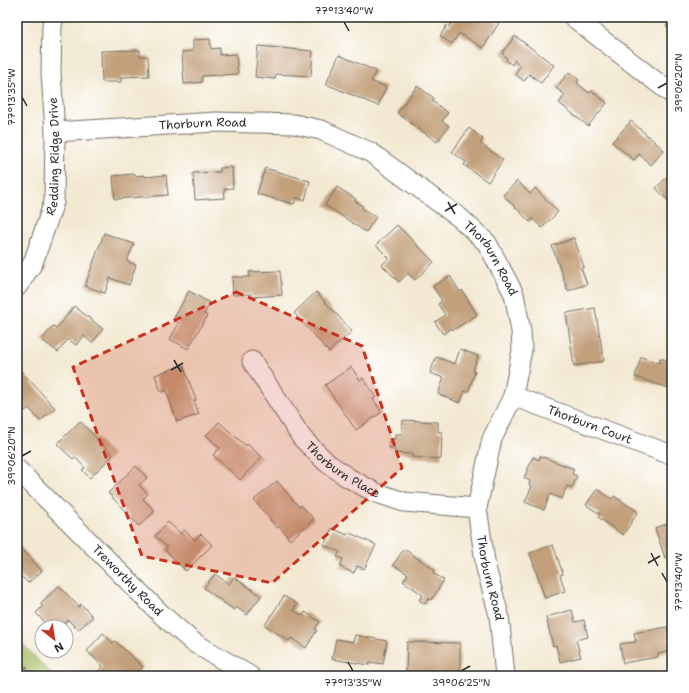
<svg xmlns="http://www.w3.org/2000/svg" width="689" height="693" viewBox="0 0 689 693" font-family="'Shantell Sans',sans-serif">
<rect width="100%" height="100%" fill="#fff"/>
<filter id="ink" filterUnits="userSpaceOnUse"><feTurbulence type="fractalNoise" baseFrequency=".025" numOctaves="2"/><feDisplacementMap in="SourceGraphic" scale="8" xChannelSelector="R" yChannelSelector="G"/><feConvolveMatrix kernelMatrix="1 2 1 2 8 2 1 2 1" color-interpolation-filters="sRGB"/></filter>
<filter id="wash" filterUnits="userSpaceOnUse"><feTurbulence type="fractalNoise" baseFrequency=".012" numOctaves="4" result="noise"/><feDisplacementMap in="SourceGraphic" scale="16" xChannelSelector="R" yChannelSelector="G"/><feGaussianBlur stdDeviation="0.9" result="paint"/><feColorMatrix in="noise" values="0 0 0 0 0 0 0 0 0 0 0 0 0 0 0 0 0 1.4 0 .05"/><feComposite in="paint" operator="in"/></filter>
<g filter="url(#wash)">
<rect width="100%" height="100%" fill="#f3e9d2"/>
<path fill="#a7be63" stroke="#697447" d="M17,638l36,38h-36z"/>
<g id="blocks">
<g fill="#c3a07b">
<path d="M452,17h37l10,6 -16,25 -24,-15 -7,11 -12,-8 7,-11 2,2 5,-8z"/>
<path d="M663,17h9v13l-6,-4 3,-4z"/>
<path d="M515,36l39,29 -13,18 -12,-9 -5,7 -9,-7 5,-8 -4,-3 1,-1 -2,-2 -3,5 -6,-5 1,-2 -5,-5z"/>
<path d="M210,39l1,10 9,-1v7l16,-1 2,20 -36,2v6l-18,2 -2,-32 11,-1v-11z"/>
<path d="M258,46l55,5 -2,25 -35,-2 -1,5 -20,-2z"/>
<path d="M140,50v6h8l1,20 -28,1v5h-19l-1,-31z"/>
<path d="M339,55l37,16 -5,10 15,6 -8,19 -52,-22z"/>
<path d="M569,72l10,8 -2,3 12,10 3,-2 15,12 -19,23 -29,-23 6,-8 -9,-7z"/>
<path d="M417,86l17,12 -2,3 16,12 -6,8 7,5 -12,16 -40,-29z"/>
<path d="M631,121l33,29 -13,15 -12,-11 -5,6 -22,-18z"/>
<path d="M469,128l14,11 -3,4 23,17 -15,22 -24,-17 2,-3 -14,-10z"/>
<path d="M232,167l1,21 -9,1 1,9 -30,2 -2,-27 27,-1v-4z"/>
<path d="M265,168l45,13 -5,19 -9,-2 -2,6 -37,-10z"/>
<path d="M672,172v33l-16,-17z"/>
<path d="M135,174v2l10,-1v2l21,-2 2,20 -53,4 -2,-23z"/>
<path d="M517,181l13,13 5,-6 23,24 -16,16 -9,-9 -3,3 -27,-27z"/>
<path d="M337,187l19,12 -1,2 8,5 -1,2 14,9 -10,15 -41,-27z"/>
<path d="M397,225l37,37 -19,18 -7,-7 -9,9 -17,-17 7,-7 -13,-13z"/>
<path d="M104,233l30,11 -7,17 9,4 -7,20 -19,-7 -5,15 -20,-7z"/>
<path d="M574,238l10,29 -3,1 6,16 -19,7 -16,-45z"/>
<path d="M280,271l2,24 -30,2 -1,-3 -18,1 -1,-18h18l-1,-5z"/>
<path d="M450,276l10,16 2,-2 15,25 -24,15 -1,-2 -9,6 -8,-12 10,-7 -7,-11 4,-3 -9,-15z"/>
<path d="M189,291l21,12 -6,11 3,2 -19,33 -18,-10 9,-16 -6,-3z"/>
<path d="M316,292l36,39 -23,21 -35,-39z"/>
<path d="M74,306l29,23 -11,14 -8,-7 -8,9 -8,-6 -10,13 -16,-12 11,-14 4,2z"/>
<path d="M595,308l9,53 -30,5 -8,-53z"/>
<path d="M460,349l18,7 -5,15 2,1 -7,20 -3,-1 -5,12 -22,-9 6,-16 -14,-5 6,-16 19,7z"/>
<path d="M641,357l18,6 1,-5 12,4v27l-37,-12z"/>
<path d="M183,365l13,35 -2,1 5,13 -22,8 -11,-32 -5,2 -6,-17z"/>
<path d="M351,367l9,13 3,-2 13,19 -3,2 9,13 -26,18 -31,-45z"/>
<path d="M21,371l34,37 -15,13 -11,-13 -4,3 -8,-8v-29z"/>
<path d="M403,420l35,2v10h4l-1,27 -29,-2v-3l-17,-1v-5h-6l1,-9h5v-5h7z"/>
<path d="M80,421l33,34 -23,23 -8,-8 3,-2 -10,-11 -2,2 -16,-15z"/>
<path d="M219,422l27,24 1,-2 15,13 -22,23 -27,-25 7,-7 -14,-13z"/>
<path d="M540,456l34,13 -2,5 5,2 -5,12 -5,-2 -5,13 -12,-5 -6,16 -19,-8 7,-16 -3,-1 1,-4 -6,-3 9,-21 6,3z"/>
<path d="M136,466l11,12 -8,7 9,9 -5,5 12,12 -16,15 -31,-33z"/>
<path d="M277,481l22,26 2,-2 13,14 -24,21 -11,-14 -2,2 -23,-28z"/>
<path d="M597,489l15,10 2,-3 24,16 -15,23 -25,-18 2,-3 -14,-9z"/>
<path d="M168,522l13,12 3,-4 11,10 6,-6 11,11 -26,26 -21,-21 2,-3 -12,-11z"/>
<path d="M672,522v33l-7,3 -10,-30z"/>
<path d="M332,528l15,7 1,-3 28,13 -12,24 -7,-3 -3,7 -14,-6 3,-8 -6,-2 3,-5 -16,-7z"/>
<path d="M17,543l25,28 -14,12 -11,-11z"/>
<path d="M553,545l10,29 -3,1 5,16 -20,7 -15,-45z"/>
<path d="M404,549l31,21 -2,3 11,7 -13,20 -2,-2 -4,6 -6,-4 4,-5 -20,-14 5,-7 -15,-9z"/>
<path d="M215,574l14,10 5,-7 27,19 -14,19 -11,-8 -2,3 -30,-22z"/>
<path d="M59,586l20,21 2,-3 12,13 -15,13 -10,-10 -7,6 -4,-4 -6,5h-2l-13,-14 7,-7 -3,-2z"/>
<path d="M284,596l13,8 -4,6 10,6 2,-4 15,10 -5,7 2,1 -11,18 -15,-10 -2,3 -24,-16z"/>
<path d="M572,610l3,12 9,-2 4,17 -12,3 5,17 -21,5 -4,-17 -3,1 -7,-29z"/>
<path d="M667,627l4,24 -13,3v3l-35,6 -3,-19 16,-2 -2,-9z"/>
<path d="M103,633l10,10 2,-2 28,26 -9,9h-31l-5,-4 5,-6 -16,-15z"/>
<path d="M355,635l32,6 -4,23 -13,-2 -1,3 -37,-6 4,-20 17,3z"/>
<path d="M407,642l53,1v31l-54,-1z"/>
</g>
</g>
</g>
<g filter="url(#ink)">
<use href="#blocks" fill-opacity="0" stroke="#716e65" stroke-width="1"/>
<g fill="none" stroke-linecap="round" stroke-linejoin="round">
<g stroke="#716e65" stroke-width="21">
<g id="minor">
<path d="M573,17l99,77"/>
<path id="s1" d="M55,132l161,-10 78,2 27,6 49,22 90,66 27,25 27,51 7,37 1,19 -9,46 -21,43 -15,69 9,60 13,47 6,61"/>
<path id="s2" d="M17,287l16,-24 21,-61 1,-70 -4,-60 1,-47 2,-8"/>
<path id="s3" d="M252,361l50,77 24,24 21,15 27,15 30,10 73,6"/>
<path id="s4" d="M513,396l153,57"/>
<path id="s5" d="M17,469l145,146 31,27 57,34"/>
</g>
</g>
<g stroke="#716e65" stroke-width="2.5" stroke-dasharray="3 3" stroke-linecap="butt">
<path d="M17,658l17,18"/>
<path d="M17,668l5,-5"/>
</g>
<use href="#minor" stroke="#fff" stroke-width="19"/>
</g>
</g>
<path fill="#c8321e" fill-opacity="0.2" stroke="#c8321e" stroke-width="3" stroke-dasharray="8 5" stroke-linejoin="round" d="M236,292l126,54 40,122 -130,115 -130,-27 -69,-189z"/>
<path fill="none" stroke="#2b2b2b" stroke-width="1.5" d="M344,22l5,9M658,88l9,-5M22,97l5,9M448,202l7,12M445,211l12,-7M174,360l7,12M171,370l12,-7M22,456l9,-5M651,553l7,13M648,563l12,-7M662,573l5,9M348,662l5,9M461,671l9,-5"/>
<g text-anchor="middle" stroke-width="3" stroke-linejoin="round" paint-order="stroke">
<g font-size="12" fill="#2b2b2b" stroke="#fff">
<text dy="4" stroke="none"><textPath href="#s1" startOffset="148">Thorburn Road</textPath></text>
<text dy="4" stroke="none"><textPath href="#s2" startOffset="139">Redding Ridge Drive</textPath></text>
<text dy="4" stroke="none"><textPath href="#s1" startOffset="484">Thorburn Road</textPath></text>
<text dy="4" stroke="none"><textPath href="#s4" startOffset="82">Thorburn Court</textPath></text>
<text dy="4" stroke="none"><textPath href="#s3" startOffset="144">Thorburn Place</textPath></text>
<text dy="4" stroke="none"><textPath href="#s1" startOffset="820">Thorburn Road</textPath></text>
<text dy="4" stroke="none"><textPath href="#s5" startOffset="157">Treworthy Road</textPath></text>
</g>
</g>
<rect width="689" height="693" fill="none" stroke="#fff" stroke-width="44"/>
<g transform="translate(54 639) rotate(150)"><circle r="19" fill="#ffffff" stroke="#aaaaaa"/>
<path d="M0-3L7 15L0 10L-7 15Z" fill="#c8321e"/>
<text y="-6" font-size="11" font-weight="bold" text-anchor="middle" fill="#2b2b2b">N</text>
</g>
<rect x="22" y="22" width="645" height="649" fill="none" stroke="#2b2b2b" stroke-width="1.5"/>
<g font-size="10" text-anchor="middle" fill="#2b2b2b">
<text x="344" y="14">77°13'40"W</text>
<text transform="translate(678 83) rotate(-90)" y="4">39°06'20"N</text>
<text transform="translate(11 97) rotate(-90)" y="4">77°13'35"W</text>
<text transform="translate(11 456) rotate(-90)" y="4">39°06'20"N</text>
<text transform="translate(678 582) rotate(-90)" y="4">77°13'40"W</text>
<text x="353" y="686">77°13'35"W</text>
<text x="461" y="686">39°06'25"N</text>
</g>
</svg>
